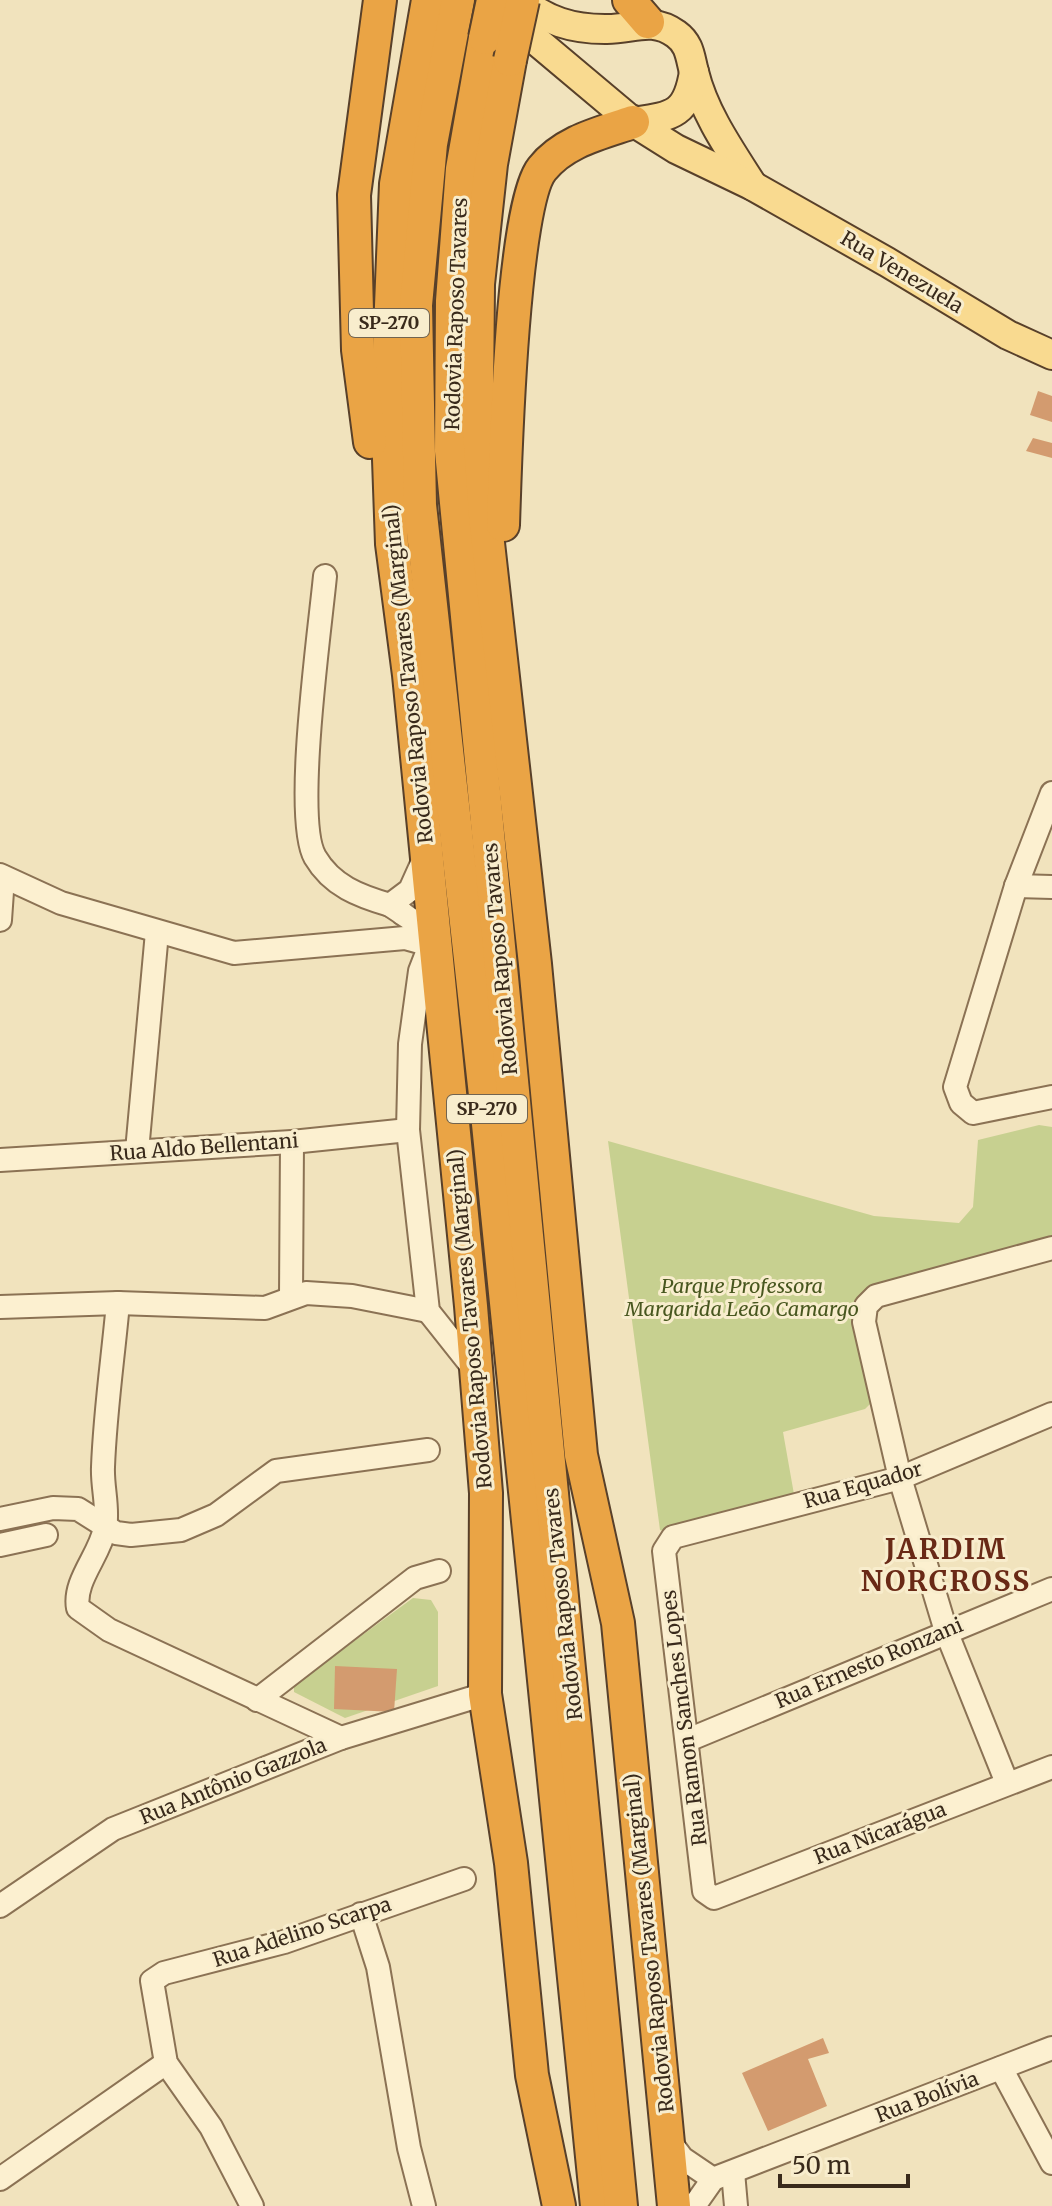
<svg xmlns="http://www.w3.org/2000/svg" width="1052" height="2206" viewBox="0 0 1052 2206" font-family="Merriweather,serif">
<rect width="100%" height="100%" fill="#f1e3bd"/>
<g fill="#c7d090">
<path d="M1039,1125l13,2v116l-188,53 7,107 -6,6 -82,23 12,68 -120,34 -15,-4 -52,-389 266,75 85,7 14,-16 5,-67z"/>
<path d="M413,1598l18,2 7,12v74l-93,32 -51,-26v-7z"/>
</g>
<g fill="#d39b6f">
<path d="M1038,391l14,5v26l-22,-7z"/>
<path d="M1033,438l19,5v15l-26,-7z"/>
<path d="M335,1666l62,3 -3,43 -60,-3z"/>
<path d="M823,2038l6,15 -21,6 19,47 -59,25 -26,-58z"/>
</g>
<g fill="none" stroke-linecap="round" stroke-linejoin="round">
<g stroke="#8b7254" stroke-width="26">
<g id="minor">
<path d="M325,576c-5,53 -32,243 -10,281 17,29 44,39 75,48"/>
<path d="M1052,793l-36,93 -61,201 6,16 12,10 79,-16"/>
<path d="M0,875l61,28 173,50 171,-15 18,5 12,12"/>
<path d="M1016,886l36,1"/>
<path d="M402,913l-12,-8 20,-15 14,-31"/>
<path d="M403,914l31,21 -14,36 -10,73 -2,86 20,181 46,58"/>
<path d="M0,920l3,-43"/>
<path d="M137,1151l20,-219"/>
<path d="M0,1160l292,-18 116,-12"/>
<path d="M291,1296l1,-154"/>
<path d="M118,1303c-5,55 -13,109 -15,164 -1,20 6,42 2,61 -5,27 -32,53 -27,80l31,22 232,108"/>
<path d="M0,1307l118,-4 147,5 41,-15 46,3 76,15"/>
<path d="M1052,1414l-152,64 -227,59 -9,14 40,340 10,7 338,-131"/>
<path d="M0,1519l53,-11 25,1 38,24 15,2 50,-5 35,-15 60,-44 152,-21"/>
<path d="M0,1545l46,-10"/>
<path d="M257,1700l158,-122 24,-7"/>
<path d="M688,1740l364,-151"/>
<path d="M1007,1783l-61,-152 -46,-153 -36,-156 2,-16 10,-10 176,-48"/>
<path d="M0,1906l113,-77 228,-91 144,-44"/>
<path d="M361,1914l17,53 31,181 15,58"/>
<path d="M1001,2068l51,95"/>
<path d="M668,2139l14,19 31,21"/>
<path d="M733,2172l3,34"/>
<path d="M0,2179l166,-116"/>
<path d="M252,2206l-41,-79 -45,-64 -14,-82 12,-8 120,-31 180,-63"/>
<path d="M694,2206l19,-27 339,-131"/>
</g>
</g>
<g stroke="#58402a" stroke-width="32">
<g id="major">
<path d="M521,0c25,21 51,29 84,29 27,1 46,-13 71,5 14,10 14,23 18,38 10,41 36,78 59,114"/>
<path d="M502,12l131,110 43,27 77,37 134,76 121,73 44,20"/>
<path d="M633,122c40,-6 54,-7 61,-50"/>
</g>
</g>
<g stroke="#58402a" stroke-width="36">
<g id="highway">
<path d="M428,0l-32,184 -9,219 5,141 17,131 62,631 15,187 -1,201 26,169 21,212 27,131"/>
<path d="M458,0l-27,144 -15,161 4,200 66,599 111,1102"/>
<path d="M629,0l19,22"/>
<path d="M485,38l-23,131 -10,132 -1,150 170,1755"/>
<path d="M510,60l-19,104 -13,120 -1,118 8,114 50,448 46,491 37,168 56,583"/>
<path d="M370,442l-12,-92 -4,-155 26,-195"/>
<path d="M503,525c2,-61 9,-319 39,-356 22,-28 59,-36 91,-47"/>
</g>
</g>
<use href="#minor" stroke="#fcf0d0" stroke-width="22"/>
<use href="#major" stroke="#f9da90" stroke-width="28"/>
<use href="#highway" stroke="#eaa445" stroke-width="32"/>
<g stroke="#58402a" stroke-width="36" stroke-linecap="butt">
<g id="highway-bridge">
<path d="M485,38l8,-38"/>
<path d="M510,60l13,-60"/>
</g>
</g>
<use href="#highway-bridge" stroke="#eaa445" stroke-width="32"/>
</g>
<g text-anchor="middle" stroke-width="6" stroke-linejoin="round" paint-order="stroke">
<g fill="#f8edcd" stroke="#726450" stroke-width="2">
<rect x="349" y="309" width="80" height="28" rx="6"/>
<rect x="447" y="1095" width="80" height="28" rx="6"/>
</g>
<g font-size="18" font-weight="bold" fill="#392a1b">
<text x="389" y="329">SP-270</text>
<text x="487" y="1115">SP-270</text>
</g>
<g font-size="20" fill="#392a1b" stroke="#f8edcd">
<text transform="translate(902 272) rotate(31)" y="7">Rua Venezuela</text>
<text transform="translate(456 314) rotate(-88)" y="7">Rodovia Raposo Tavares</text>
<text transform="translate(408 674) rotate(-96)" y="7">Rodovia Raposo Tavares (Marginal)</text>
<text transform="translate(500 959) rotate(-95)" y="7">Rodovia Raposo Tavares</text>
<text transform="translate(204 1147) rotate(-4)" y="7">Rua Aldo Bellentani</text>
<text transform="translate(470 1319) rotate(-95)" y="7">Rodovia Raposo Tavares (Marginal)</text>
<text transform="translate(863 1485) rotate(-16)" y="7">Rua Equador</text>
<text transform="translate(563 1604) rotate(-96)" y="7">Rodovia Raposo Tavares</text>
<text transform="translate(869 1663) rotate(-23)" y="7">Rua Ernesto Ronzani</text>
<text transform="translate(684 1718) rotate(-97)" y="7">Rua Ramon Sanches Lopes</text>
<text transform="translate(233 1781) rotate(-22)" y="7">Rua Antônio Gazzola</text>
<text transform="translate(880 1833) rotate(-21)" y="7">Rua Nicarágua</text>
<text transform="translate(302 1932) rotate(-18)" y="7">Rua Adelino Scarpa</text>
<text transform="translate(649 1943) rotate(-96)" y="7">Rodovia Raposo Tavares (Marginal)</text>
<text transform="translate(927 2097) rotate(-21)" y="7">Rua Bolívia</text>
</g>
<g font-size="20" font-style="italic" fill="#48571f" stroke="#f8edcd">
<text x="742" y="1293">Parque Professora<tspan x="742" dy="23">Margarida Leão Camargo</tspan></text>
</g>
<g font-size="28" font-weight="bold" letter-spacing="2" fill="#692916" stroke="#f8edcd">
<text x="946" y="1559">JARDIM<tspan x="946" dy="32">NORCROSS</tspan></text>
</g>
</g>
<path d="M780 2174v12h128v-12" fill="none" stroke="#392a1b" stroke-width="4"/>
<text x="792" y="2174" font-size="24" fill="#392a1b" stroke="#f8edcd" stroke-width="6" paint-order="stroke">50 m</text>
</svg>
